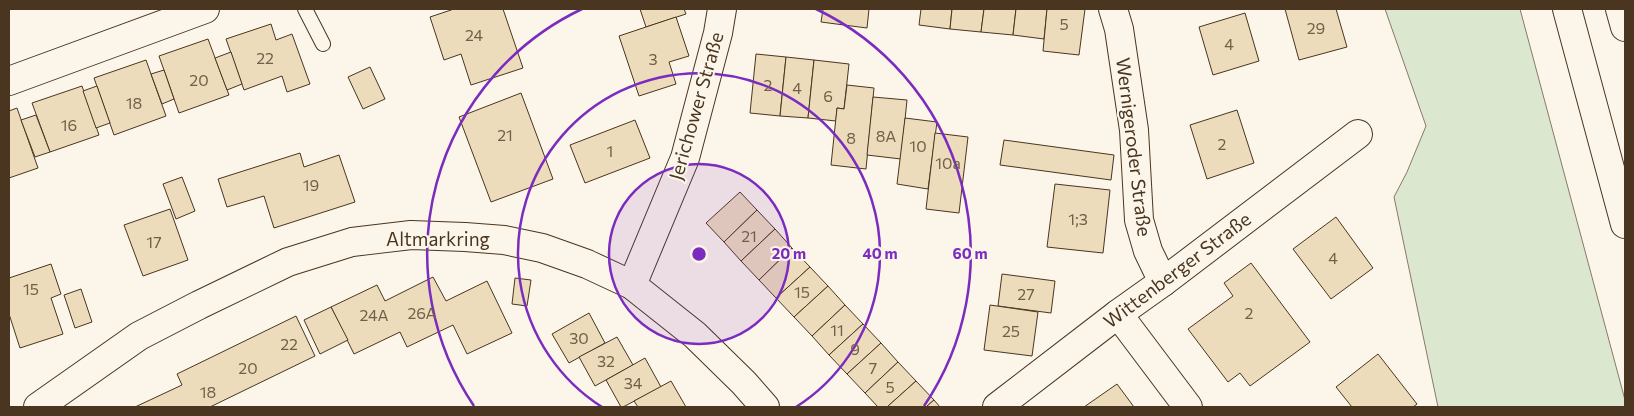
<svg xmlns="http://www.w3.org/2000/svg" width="1634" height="416" viewBox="0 0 1634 416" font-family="Commissioner,sans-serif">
<rect width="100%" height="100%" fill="#fbf6e9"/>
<path fill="#dce7d0" stroke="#887966" d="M1385,9h135l105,391v7h-187l-44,-210 13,-25 19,-46z"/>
<g fill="#ecdcbc" stroke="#4a3520">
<path d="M454,9h49l20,59 -52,17 -10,-31 -17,6 -14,-43z"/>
<path d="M640,9h44l2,5 -40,13z"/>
<path d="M823,9h46l-2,19 -46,-6z"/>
<path d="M921,9h31l-2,20 -31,-4z"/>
<path d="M952,9h32l-3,23 -31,-3z"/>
<path d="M984,9h32l-3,26 -32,-3z"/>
<path d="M1016,9h31l-3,30 -31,-4z"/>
<path d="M1047,9h38l-6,46 -36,-4z"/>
<path d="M1285,9h51l11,38 -48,13z"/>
<path d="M1245,13l14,48 -46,14 -14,-48z"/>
<path d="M676,17l13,39 -20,6 7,22 -37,12 -20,-60z"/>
<path d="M271,24l5,16 16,-6 18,50 -23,8 -5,-16 -38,14 -18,-51z"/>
<path d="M208,39l21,56 -50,18 -20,-57z"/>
<path d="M231,52l11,32 -15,6 -12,-32z"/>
<path d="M756,54l30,3 -6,59 -30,-3z"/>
<path d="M786,57l28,3 -6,58 -28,-2z"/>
<path d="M146,60l20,56 -52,19 -20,-57z"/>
<path d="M814,60l35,4 -5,45 -7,-1 -1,13 -28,-3z"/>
<path d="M370,67l15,32 -22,10 -15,-32z"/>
<path d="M164,70l10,29 -12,5 -11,-30z"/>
<path d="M847,85l27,3 -8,81 -35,-4 6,-57 7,1z"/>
<path d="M82,86l17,49 -49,17 -18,-49z"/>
<path d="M97,86l13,37 -14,5 -13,-37z"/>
<path d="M521,93l32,86 -62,23 -32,-85z"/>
<path d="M873,97l34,3 -6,59 -34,-4z"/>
<path d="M17,108l21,60 -29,10v-67z"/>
<path d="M1237,110l17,53 -47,16 -17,-54z"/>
<path d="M36,115l14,37 -15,5 -14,-37z"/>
<path d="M905,118l32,4 -9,67 -31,-5z"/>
<path d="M635,120l15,38 -65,25 -15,-38z"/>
<path d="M935,133l33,4 -9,76 -33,-4z"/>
<path d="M1004,140l110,15 -3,25 -111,-15z"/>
<path d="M300,153l4,14 35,-12 16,47 -81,26 -10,-32 -37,11 -9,-28z"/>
<path d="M182,177l13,34 -19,8 -13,-35z"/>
<path d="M1055,184l55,6 -7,63 -56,-6z"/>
<path d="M740,192l17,18 -33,32 -18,-19z"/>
<path d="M170,209l18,51 -45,16 -19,-51z"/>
<path d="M757,210l18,19 -34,32 -17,-19z"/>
<path d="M1336,217l37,51 -42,31 -38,-50z"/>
<path d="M775,229l17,19 -33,32 -18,-19z"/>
<path d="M792,248l18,19 -34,31 -17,-18z"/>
<path d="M1251,263l59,79 -60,44 -10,-13 -12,9 -40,-53 45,-33 -9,-13z"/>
<path d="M51,264l10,30 -10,4 12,36 -43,14 -11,-34v-36z"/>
<path d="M810,267l18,19 -34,31 -18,-19z"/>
<path d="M1002,274l53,7 -4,32 -53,-7z"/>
<path d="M433,277l13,24 41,-20 25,52 -45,21 -14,-29 -46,22 -7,-15 -46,22 -23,-47 46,-22 8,16z"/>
<path d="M515,278l16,2 -4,26 -15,-2z"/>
<path d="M828,286l17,19 -33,31 -18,-19z"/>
<path d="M81,289l11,33 -17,6 -11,-33z"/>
<path d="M845,305l18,19 -34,31 -17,-19z"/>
<path d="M990,305l48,7 -6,44 -48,-6z"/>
<path d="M331,307l17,33 -28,14 -16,-34z"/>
<path d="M589,313l16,30 -36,20 -17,-29z"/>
<path d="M296,316l19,40 -105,51h-75l47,-22 -5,-11z"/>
<path d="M863,324l18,19 -34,31 -18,-19z"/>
<path d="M617,337l16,28 -38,21 -16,-29z"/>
<path d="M881,343l17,19 -33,31 -18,-19z"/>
<path d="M1378,354l39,50 -4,3h-61l-16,-20z"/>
<path d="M645,358l16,29 -38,20h-2l-15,-27z"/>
<path d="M898,362l18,19 -29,26h-9l-13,-14z"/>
<path d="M671,381l15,26h-48l-4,-6z"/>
<path d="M916,381l18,19 -8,7h-39z"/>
<path d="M1117,384l17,23h-50z"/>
<path d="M934,400l6,7h-14z"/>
</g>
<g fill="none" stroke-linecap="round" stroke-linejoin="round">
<g stroke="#4a3520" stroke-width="16">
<path id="lane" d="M305,9l18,35"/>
</g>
<g stroke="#4a3520" stroke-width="30">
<g id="street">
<path d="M1113,9l6,20 15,101 5,90 9,31 15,31"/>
<path d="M9,81l196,-72"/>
<path d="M632,285l53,-127 33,-125 4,-24"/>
<path d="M1118,314l70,93"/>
<path d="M38,407l101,-71 60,-31 89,-43 64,-20 59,-7 54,2 39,3 38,8 45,16 45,21 63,50 49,48 21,24"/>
<path d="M997,407l121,-93 45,-32 195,-148"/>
</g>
</g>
<g stroke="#4a3520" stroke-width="30">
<g id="highway">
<path d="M1567,9l58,215"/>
<path d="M1620,9l5,18"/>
</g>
</g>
<use href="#lane" stroke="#fbf6e9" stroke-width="14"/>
<use href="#street" stroke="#fbf6e9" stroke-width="28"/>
<use href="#highway" stroke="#fbf6e9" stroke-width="28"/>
</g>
<circle cx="699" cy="254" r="90" fill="#7b2cbf" fill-opacity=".12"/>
<g fill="none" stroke="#7b2cbf" stroke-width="2.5">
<circle cx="699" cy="254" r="90"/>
<path d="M602 407A181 181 0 1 1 796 407"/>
<path d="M474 406A271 271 0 0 1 582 9M816 9A271 271 0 0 1 924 406"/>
</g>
<g text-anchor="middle" stroke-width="4" stroke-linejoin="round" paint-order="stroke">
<g font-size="16" fill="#725f47">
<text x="1064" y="30">5</text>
<text x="1316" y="34">29</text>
<text x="474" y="41">24</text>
<text x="1229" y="50">4</text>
<text x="265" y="64">22</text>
<text x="653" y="65">3</text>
<text x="199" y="86">20</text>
<text x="768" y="91">2</text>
<text x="797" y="94">4</text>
<text x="828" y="102">6</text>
<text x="134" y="109">18</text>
<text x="69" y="131">16</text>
<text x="505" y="141">21</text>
<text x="886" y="142">8A</text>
<text x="851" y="144">8</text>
<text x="1222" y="150">2</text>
<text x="918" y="152">10</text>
<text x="610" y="157">1</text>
<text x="948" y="169">10a</text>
<text x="311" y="191">19</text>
<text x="1078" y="225">1;3</text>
<text x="749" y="242">21</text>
<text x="154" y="248">17</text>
<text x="1333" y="264">4</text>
<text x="31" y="295">15</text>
<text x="802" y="298">15</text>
<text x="1026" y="300">27</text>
<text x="422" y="319">26A</text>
<text x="1249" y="319">2</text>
<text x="374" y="321">24A</text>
<text x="837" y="336">11</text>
<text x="1011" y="337">25</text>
<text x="579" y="344">30</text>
<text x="289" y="350">22</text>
<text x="855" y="355">9</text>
<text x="606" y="367">32</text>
<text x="248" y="374">20</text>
<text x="873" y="374">7</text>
<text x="633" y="389">34</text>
<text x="890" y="393">5</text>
<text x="208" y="398">18</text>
</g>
<g font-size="19" fill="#4a3520" stroke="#fbf6e9">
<text transform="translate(696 106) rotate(-74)" y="7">Jerichower Straße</text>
<text transform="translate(1134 147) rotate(83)" y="7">Wernigeroder Straße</text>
<text x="438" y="246">Altmarkring</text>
<text transform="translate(1177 270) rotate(-37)" y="7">Wittenberger Straße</text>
</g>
</g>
<circle cx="699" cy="254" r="8" fill="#7b2cbf" stroke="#fbf6e9" stroke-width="2.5"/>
<g font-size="15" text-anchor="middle" font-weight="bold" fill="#7b2cbf" stroke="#fbf6e9" stroke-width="4" stroke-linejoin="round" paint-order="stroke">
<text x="789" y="259">20 m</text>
<text x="880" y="259">40 m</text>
<text x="970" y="259">60 m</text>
</g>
<rect width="1634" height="416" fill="none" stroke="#4a3520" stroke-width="20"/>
</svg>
